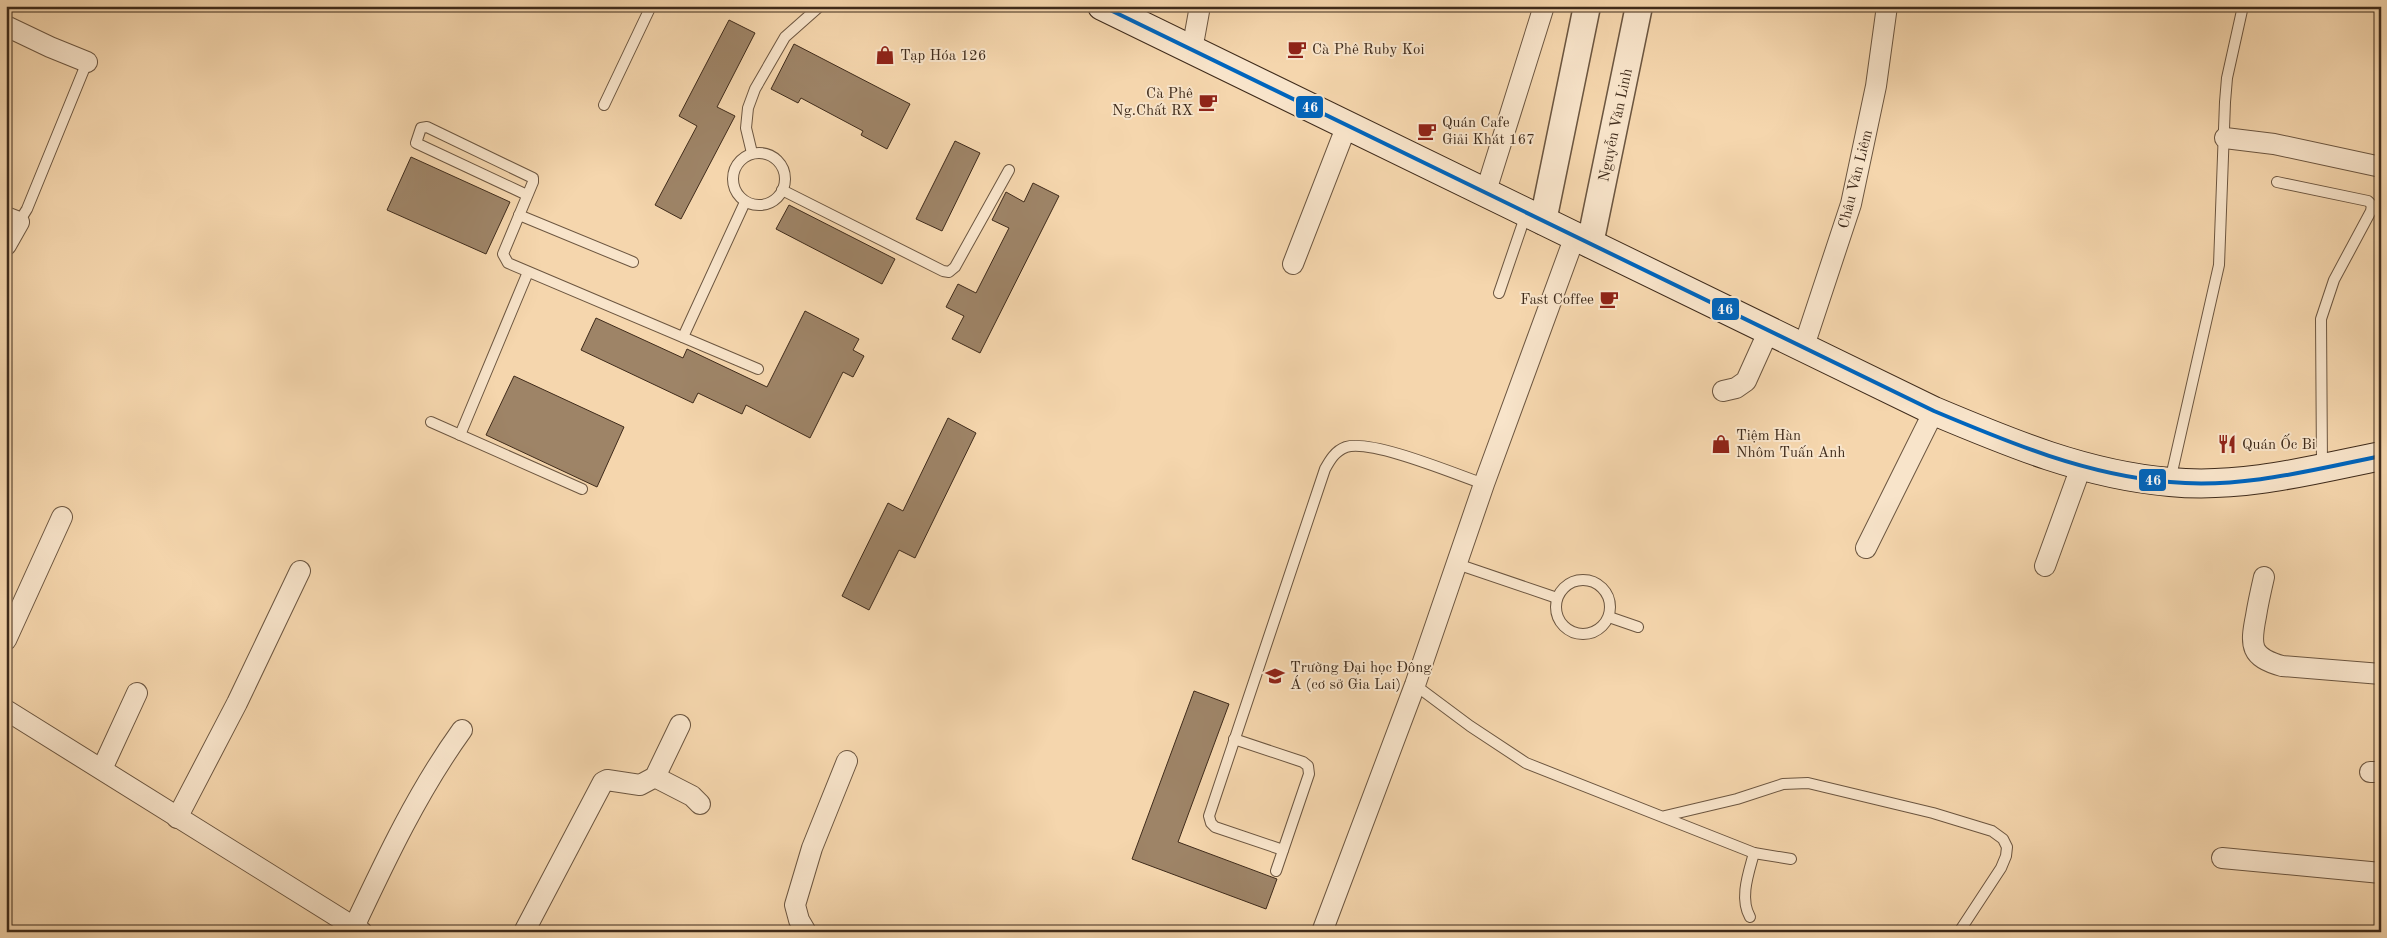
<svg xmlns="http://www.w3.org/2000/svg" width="2387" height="938" viewBox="0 0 2387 938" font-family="'Old Standard TT',serif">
<rect width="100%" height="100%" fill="#f5d6ad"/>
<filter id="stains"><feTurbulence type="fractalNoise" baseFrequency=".004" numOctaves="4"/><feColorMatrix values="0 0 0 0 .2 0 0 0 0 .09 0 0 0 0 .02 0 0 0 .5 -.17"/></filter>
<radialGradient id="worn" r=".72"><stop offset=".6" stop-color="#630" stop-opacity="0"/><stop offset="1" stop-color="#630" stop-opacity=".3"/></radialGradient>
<g fill="#9e8467" stroke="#3f2b1b">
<path d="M729,20l26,13 -38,74 18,9 -54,103 -26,-14 42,-79 -18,-10z"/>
<path d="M794,44l116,60 -23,45 -26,-14 2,-4 -62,-33 -3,5 -27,-14z"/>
<path d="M955,141l25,12 -38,78 -26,-12z"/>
<path d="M411,157l99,45 -24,52 -99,-44z"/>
<path d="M1033,183l26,13 -79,157 -28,-14 12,-23 -18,-9 12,-23 18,9 33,-65 -17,-8 14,-28 18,10z"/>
<path d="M789,205l106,54 -13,25 -106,-55z"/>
<path d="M805,311l54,28 -6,11 11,6 -11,21 -10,-5 -33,66 -64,-33 -4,9 -44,-21 -5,10 -112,-53 15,-32 87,40 4,-9 80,38z"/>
<path d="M514,376l110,51 -27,60 -111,-52z"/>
<path d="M948,418l28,15 -61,125 -16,-8 -30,60 -27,-14 46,-93 15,8z"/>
<path d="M1194,691l35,13 -51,138 99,37 -11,30 -134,-50z"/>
</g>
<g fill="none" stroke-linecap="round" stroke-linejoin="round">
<g stroke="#6c5640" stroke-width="12">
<g id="service">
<path d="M604,105l47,-99"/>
<path d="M752,153l-6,-25 2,-20 7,-19 30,-52 35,-31"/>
<circle cx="759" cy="179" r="26"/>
<path d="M2277,182l91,19 4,4 -1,6 -37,69 -13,39 1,148"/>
<path d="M782,190l161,81 6,1 6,-5 54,-97"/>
<path d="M527,195l-111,-52 5,-15 6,-1 106,51v4l-30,72 5,9 250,106"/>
<path d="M519,215l114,47"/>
<path d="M19,222l8,-13 60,-147"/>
<path d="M1499,293l27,-79"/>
<path d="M683,337l62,-135"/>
<path d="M431,422l151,67"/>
<path d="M460,435l68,-163"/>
<path d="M2170,481l49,-216 6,-163 2,-24 16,-72"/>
<path d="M1457,564l100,34"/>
<circle cx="1583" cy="607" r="27"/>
<path d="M1609,617l29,10"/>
<path d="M1415,685l55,41 56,37 228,90 37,6"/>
<path d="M1234,739l69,23 5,4 1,8 -33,97"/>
<path d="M1665,816l72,-17 46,-15 25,-1 125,30 59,18 11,8 4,8 -1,9 -5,12 -42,64"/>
<path d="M1283,850l-68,-23 -4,-4 -2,-7 116,-347c5,-9 10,-18 21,-22 26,-8 109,27 138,37"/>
<path d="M1750,917c-11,-19 -1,-45 4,-64"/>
</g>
</g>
<g stroke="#6c5640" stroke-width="22">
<g id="minor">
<path d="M6,26l44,21 37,15"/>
<path d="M1192,50l8,-44"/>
<path d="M2225,138l49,6 107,23"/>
<path d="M1486,191l58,-185"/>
<path d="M6,217l13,5 -13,23"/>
<path d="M1293,264l54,-139"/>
<path d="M1804,346l47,-142 25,-118 11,-80"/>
<path d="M1723,391l13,-3 10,-7 23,-51"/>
<path d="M1866,548l68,-137"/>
<path d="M2045,566l36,-99"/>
<path d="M2264,577c-3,13 -6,26 -8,39 -6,30 -6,41 26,50l99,8"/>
<path d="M6,640l56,-123"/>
<path d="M6,710l356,222"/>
<path d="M102,769l35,-76"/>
<path d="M2370,772h11"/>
<path d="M655,777l37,19 8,8"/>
<path d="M177,818l60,-115 63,-132"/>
<path d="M2222,858l159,15"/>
<path d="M354,927c32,-68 64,-136 108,-197"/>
<path d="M524,932l79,-150 4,-2 33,5 15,-8 25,-52"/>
<path d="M806,932l-7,-12 -4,-15 17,-57 35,-87"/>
<path d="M1322,932l93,-247 69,-201 91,-248"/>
</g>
</g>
<g stroke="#6c5640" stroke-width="29">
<g id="tertiary">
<path d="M1543,221l44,-215"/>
<path d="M1590,244l49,-238"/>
</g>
</g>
<g stroke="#3f2b1b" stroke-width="30">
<path id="secondary" d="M1102,6l832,405c76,32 152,64 236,71 71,7 142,-12 211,-26"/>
</g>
<use href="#service" stroke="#f8e4ca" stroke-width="10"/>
<use href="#minor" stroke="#f8e4ca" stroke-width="20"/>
<use href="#tertiary" stroke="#f8e4ca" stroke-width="26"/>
<use href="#secondary" stroke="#f8e4ca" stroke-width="28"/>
<g stroke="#f8e4ca" stroke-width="8">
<path id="bus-1" d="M1102,6l832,405c76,32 152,64 236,71 71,7 142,-12 211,-26"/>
</g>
<use href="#bus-1" stroke="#0065bd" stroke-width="4"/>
</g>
<defs>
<g id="cafe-bare" transform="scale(1.5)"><path d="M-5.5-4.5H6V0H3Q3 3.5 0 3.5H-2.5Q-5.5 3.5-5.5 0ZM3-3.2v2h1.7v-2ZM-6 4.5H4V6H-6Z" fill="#8f2418" stroke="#f8e4ca" stroke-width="2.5" paint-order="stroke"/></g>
<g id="shop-bare" transform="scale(1.5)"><path d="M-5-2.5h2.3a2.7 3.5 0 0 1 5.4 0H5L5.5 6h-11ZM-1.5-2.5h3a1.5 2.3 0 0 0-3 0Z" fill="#8f2418" stroke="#f8e4ca" stroke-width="2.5" paint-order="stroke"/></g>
<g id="restaurant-bare" transform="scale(1.5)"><path d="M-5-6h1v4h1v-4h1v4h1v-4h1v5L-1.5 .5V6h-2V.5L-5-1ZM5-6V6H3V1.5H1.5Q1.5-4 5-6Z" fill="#8f2418" stroke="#f8e4ca" stroke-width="2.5" paint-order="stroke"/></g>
<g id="university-bare" transform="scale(1.5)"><path d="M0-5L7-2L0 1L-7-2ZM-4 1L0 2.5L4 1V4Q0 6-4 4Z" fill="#8f2418" stroke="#f8e4ca" stroke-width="2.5" paint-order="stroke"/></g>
</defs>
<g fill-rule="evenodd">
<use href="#cafe-bare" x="1297" y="49"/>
<use href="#shop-bare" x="885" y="55"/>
<use href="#cafe-bare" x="1208" y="102"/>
<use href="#cafe-bare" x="1427" y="131"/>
<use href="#cafe-bare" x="1609" y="299"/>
<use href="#shop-bare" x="1721" y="444"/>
<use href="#restaurant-bare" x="2227" y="444"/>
<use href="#university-bare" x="1275" y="676"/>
</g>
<g text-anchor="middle" stroke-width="4" stroke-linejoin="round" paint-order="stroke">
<g font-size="15" fill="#3f2b1b" stroke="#f8e4ca" text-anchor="start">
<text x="1312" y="54">Cà Phê Ruby Koi</text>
<text x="900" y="60">Tạp Hóa 126</text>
<text x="1193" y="98" text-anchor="end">Cà Phê<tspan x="1193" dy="17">Ng.Chất RX</tspan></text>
<text x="1442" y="127">Quán Cafe<tspan x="1442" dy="17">Giải Khát 167</tspan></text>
<text x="1594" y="304" text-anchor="end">Fast Coffee</text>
<text x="1736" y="440">Tiệm Hàn<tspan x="1736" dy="17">Nhôm Tuấn Anh</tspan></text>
<text x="2242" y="449">Quán Ốc Bi</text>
<text x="1290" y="672">Trường Đại học Đông<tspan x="1290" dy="17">Á (cơ sở Gia Lai)</tspan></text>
</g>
<g font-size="15" fill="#3f2b1b" stroke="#f8e4ca">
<text transform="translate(1615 125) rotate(-78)" y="5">Nguyễn Văn Linh</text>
<text transform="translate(1855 179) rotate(-76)" y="5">Châu Văn Liêm</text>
</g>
</g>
<g stroke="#f8e4ca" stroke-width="2">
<rect x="1295" y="95" width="29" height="24" rx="5" fill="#0065bd"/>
<rect x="1711" y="297" width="29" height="24" rx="5" fill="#0065bd"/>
<rect x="2138" y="468" width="29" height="24" rx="5" fill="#0065bd"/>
</g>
<g font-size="14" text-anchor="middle" font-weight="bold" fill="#fff">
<text x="1310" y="112">46</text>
<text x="1725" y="314">46</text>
<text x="2153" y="485">46</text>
</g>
<rect width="2387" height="938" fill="none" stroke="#f5d6ad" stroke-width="25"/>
<rect x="8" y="8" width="2372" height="923" fill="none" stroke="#3f2b1b" stroke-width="2.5"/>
<rect x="12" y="12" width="2362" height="913" fill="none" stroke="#3f2b1b"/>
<rect width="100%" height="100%" filter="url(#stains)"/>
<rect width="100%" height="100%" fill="url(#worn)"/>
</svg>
